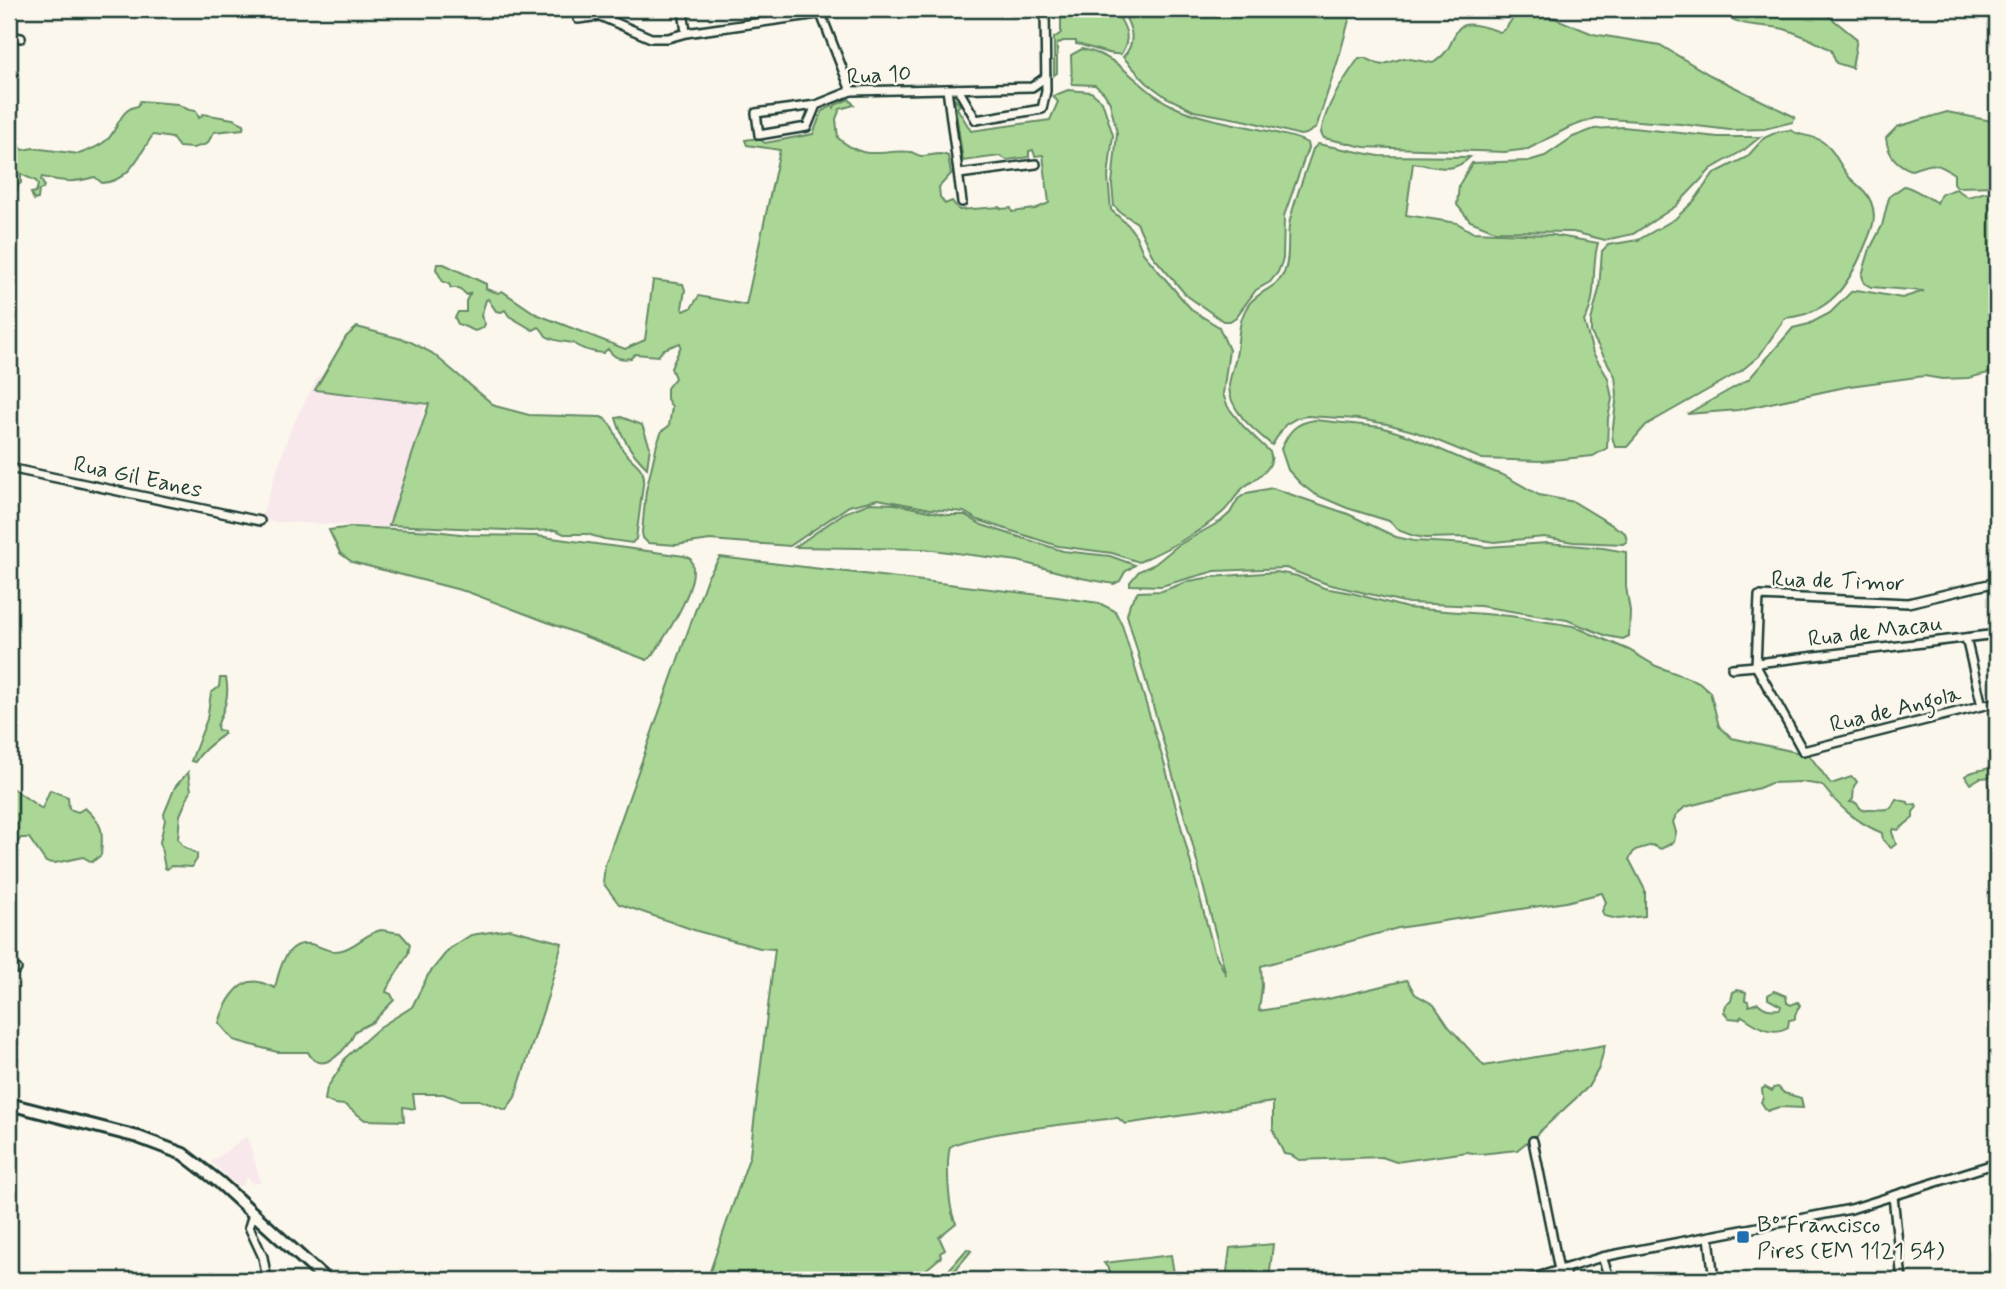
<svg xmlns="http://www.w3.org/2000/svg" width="2006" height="1289" viewBox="0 0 2006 1289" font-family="Mynerve,sans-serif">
<rect width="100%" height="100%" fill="#fbf7ec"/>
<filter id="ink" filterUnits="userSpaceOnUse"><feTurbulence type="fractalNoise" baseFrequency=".0143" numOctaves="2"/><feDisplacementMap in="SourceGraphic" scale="14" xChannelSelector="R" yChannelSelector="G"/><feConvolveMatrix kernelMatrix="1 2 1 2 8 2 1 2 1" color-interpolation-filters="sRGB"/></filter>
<g filter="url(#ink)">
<g fill="#f8e8ec">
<path d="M319,375l107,29 -35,123 -131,-6 31,-93z"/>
<path d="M247,1136l14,46 -9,2 -3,-6h-4l-1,7 -6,1 -27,-24z"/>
</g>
<g fill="#abd796" stroke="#658a65" stroke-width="2">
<path d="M1061,9h54c9,18 18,26 6,45 -11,2 -32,-8 -45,-10v-3h-13l-6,3v29l-3,2v-37l7,-5z"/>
<path d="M1121,9h231l-13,48 -23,71 -10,6 -6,1 -52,-14 -54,-10 -28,-14 -19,-14 -24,-26c15,-16 8,-31 -2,-48z"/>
<path d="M1520,9l34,9 39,16 67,11 50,30 85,42 -2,5 -29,7 -34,1 -50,-6 -85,-6 -27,10 -40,21 -23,3 -141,-5 -40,-9 -3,-5c5,-29 22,-52 38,-75h6l16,7 23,-7 29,5c35,-22 6,-53 67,-31l5,-3z"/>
<path d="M1722,9h98l37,30 -5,29 -16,-5 -5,-13c-15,-8 -30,-16 -47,-21 -20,-6 -49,1 -62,-20z"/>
<path d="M1082,49c43,8 56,42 95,59 31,13 67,17 99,25 10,3 22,4 31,10l1,5 -24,68 -1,43 -5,13 -8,10 -14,8 -20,27 -6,4h-7l-37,-26 -34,-40 -15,-32 -17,-11 -6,-6 -2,-21 5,-52 -7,-30 -6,-10 -9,-8 -23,-1 -1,-29z"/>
<path d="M1068,90l23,2 11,9 11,34 -5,42 3,33 17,15 8,11 7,17 41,48 9,10 26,16 10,23 -6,44 5,13 15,19 27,26c7,16 -15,27 -26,35 -8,7 -13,18 -21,25 -23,21 -56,37 -84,50l-27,-9 -54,-7 -80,-26 -14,-8 -33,-3 -53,-10 -29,7 -59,40 -80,-6 -34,5 -28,-2 -5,-5 -1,-6 4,-41 11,-47 5,-13 7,-5 3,-19 -5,-8v-11l8,-10 -4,-10 10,-22 -1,-3 -16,6 -6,7 -23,-2 -4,4c-11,2 -17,0 -23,-9l-5,4c-10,-1 -22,-3 -30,-10 -7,-1 -20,-2 -27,-7 -2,-3 -4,-7 -7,-9l-6,3 -24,-14 -4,-6 -4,2 -5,-1 -8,-12 -2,1 -5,16 4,8 -2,4 -8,3 -17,-7 -3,-6 3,-6h8v-11l5,-9 -4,3 -8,-7h-8l-2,-4 -6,-2 -7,-13 1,-5h7l42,20v5l12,4 4,-2 34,23 89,35 20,-9 8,-60 30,4 2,6 -3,18 2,3 7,-3 8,-12 47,9 34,-155 -33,-5 -2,-5 13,-2 7,5 48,-9 9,-23 10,-5 2,2 1,-3 14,-6 5,6 -14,4 -4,10 2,19c29,25 42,11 73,14 3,1 6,3 10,4 9,1 17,-5 27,0l3,18 -12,13 1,10 5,7 7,-3 7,9 41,-3 1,2 10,-1 1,4 23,-3 14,-6 -6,-48 -8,1 -2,-6 -4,1v6l-22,3 -7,-4 -37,5 -9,-63 6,7 -3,3 14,23 79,-11 8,-18 -5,-6z"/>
<path d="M140,101l37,3 12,6 7,1 3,7 4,-4 30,5 11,5 -1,5 -29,3 -7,12 -14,4 -14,-1 -7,-9 -19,-3c-14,19 -22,46 -51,48l-7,-6c-22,6 -31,5 -53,0l-1,3 3,5 -1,4 -4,1 -1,9 -4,1 -3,-7 5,-1 2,-7 -2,-4 -15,-7v9l-3,2 -1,6 -4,2 -3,-5 4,-14 -5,-1v-25l10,-2 4,4 10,-2 46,6c9,-3 23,-9 30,-16 10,-12 11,-29 29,-32z"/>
<path d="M1947,112l50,10v64l-40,1 -3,-4v-9c-20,-13 -21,-11 -43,-4 -15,-6 -23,-15 -25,-32l11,-11z"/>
<path d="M1623,127l95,10h42l-16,13 -33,19 -35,37 -43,28 -28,6 -32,-8 -78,-1 -25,-10 -13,-16 2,-20 13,-22 56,-2 17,-5 28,-19 21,-8z"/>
<path d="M1790,130c9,6 21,5 30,10 15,9 19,26 30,38 8,8 16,12 21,24 7,17 0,29 -7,46 -16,38 -34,66 -79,70l-26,38 -18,15 -95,54 -19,22h-12l-3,-11 5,-42 -2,-18 -24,-43v-12l8,-32 3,-38 6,-6 30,-5 37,-21 19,-18 19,-27 34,-17 17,-19 13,-6z"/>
<path d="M1318,144l61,12 91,1c-18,18 -34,9 -57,6l-7,52 51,8 15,9 81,3 45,8c-8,26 1,54 -14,78l9,32 15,25 4,21 -4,19 -1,30 -14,8 -51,5 -60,-2 -66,-27 -29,-8 -29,-5 -51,-3 -10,2 -12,7 -13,20c-17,-14 -43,-34 -43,-59 1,-12 7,-24 8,-36 2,-17 2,-32 12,-46 10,-13 28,-16 35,-31 7,-15 2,-36 6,-53 6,-24 15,-47 23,-71z"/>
<path d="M1904,186c7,1 27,13 33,17l4,-9 15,-5 12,8 18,-5 11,7v172l-29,7 -26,1 -18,-3 -74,10 -112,24 -51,4 62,-35 44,-51 16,-4 21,-11 21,-21 6,-2 45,8 22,-7 -53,-4 -7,-4 -2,-8 8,-26 12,-23 6,-25 2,-5z"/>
<path d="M357,327l52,14 23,12 63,53 34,9 72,2c14,6 14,21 22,33 7,10 19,15 21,27l-8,62 -4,4 -28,-4 -17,-5h-23l-8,-4 -26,1 -141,-6 40,-121 -114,-14 31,-53z"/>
<path d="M621,417l21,8 8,22 -3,21c-16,-16 -25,-29 -31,-50z"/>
<path d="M1315,420l66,7 28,9 62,27 34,13 34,19 35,7 51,31 2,8 -4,3 -50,-2 -29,-5 -50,5 -29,-5 -39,1 -12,-2 -14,-5 -11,-10 -42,-13 -33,-14 -14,-11 -12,-13 -7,-21c8,-18 14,-26 34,-29z"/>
<path d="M1272,488l76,26 48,23 18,4 55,3 17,3 62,-4 55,5 23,4v35l4,24 -1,25 -6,3 -16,-3 -40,-16 -87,-14 -72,-3 -81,-19 -41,-16 -71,3 -54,15 -31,-1v-3l9,-11 16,-7 22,-18 44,-25 9,-8 8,-14 9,-6z"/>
<path d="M870,503l25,1 53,11h17l17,10 81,26 47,5 25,9 -10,7 -5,9 -6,3 -33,-6 -63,-17 -93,-12 -130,-2 49,-34z"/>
<path d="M352,527l82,4 35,4 68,1 147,20 6,2c14,22 -24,77 -37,97l-6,5 -179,-68 -116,-30 -12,-9 -11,-23z"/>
<path d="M720,557l337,40 42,6 16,8 7,14 43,141 49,185 12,24 -34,-133 -65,-227 3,-12 8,-11 24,-1 27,-10 23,-4 65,-5 20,4 27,12 28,5 55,15 103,8 63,10 56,24 27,16 43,16 11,10 9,34 13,12 77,17 22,29 20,-7 4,2 2,3 -3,4 -1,13 -3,3 6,1 6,7c11,-3 20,2 29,-2l5,-9 12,3 1,3 7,-1 1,3 -4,5v6l-15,12 -4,-1 -2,3 4,12 -5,4 -8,-8 -1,-7c-26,-11 -43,-26 -60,-48l-21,-3 -30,1 -12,5 -74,19 -9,8 -3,7 3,10 -2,10 -13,7 -9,-4 -17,5 -6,9 16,31v26l-27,3 -14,-3 -2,-5 4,-9 -4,-9 -36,9 -168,26 -137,38 1,20 -3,25 65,-11 83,-20 8,14 19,11 15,22 35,39 121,-21 -6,23 -11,19 -52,48 -19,15 -37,4 -13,-2 -71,10 -14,-5 -83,3 -8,-5 -7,-1 -11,-24v-28l-148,22 -7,-6c-28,3 -150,16 -168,29 -4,15 -2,63 6,76l-17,14 6,13 -5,3 1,4 -19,16 -2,7h-213l43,-125 25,-206 -15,-1 -63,-17 -78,-27 -16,-21 2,-18 89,-251 13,-36z"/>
<path d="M220,678h6c4,19 -2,31 -9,48l1,4 6,1v3c-11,9 -22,16 -29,28l-4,-1 16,-42 4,-26 8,-6z"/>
<path d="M1997,764v38l-5,-2 1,-11 -3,-3 3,-5 -1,-4 -12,1 -10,6 -5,-8c10,-8 22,-4 32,-12z"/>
<path d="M188,772l3,18 -11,25 -2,24 5,7 14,8v5l-5,8 -21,-1 -4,3 -2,-1 -5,-26 5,-22 -1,-6 11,-27z"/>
<path d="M9,786l33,23 8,-19 18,7 1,12 9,3 7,-4c19,17 18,23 16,47l-9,7 -9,-5 -28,6 -9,-1 -17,-24h-8l-12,15z"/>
<path d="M510,929l52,14 -14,53 -33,101 -9,13 -27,-10h-19l-17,-6h-30l2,15 -12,-2 1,14 -39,-1 -20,-15 -11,-1 -9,-4 2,-12 14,-21 4,-9 35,-31 32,-20 16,-32 21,-26 22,-14z"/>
<path d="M381,930l19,3 10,11 -2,10 -21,35 -1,3 5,2 3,6 -21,22 -18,9c-5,16 -34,48 -47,21h-31l-43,-12 -15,-17c5,-17 18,-45 40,-41 5,1 11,4 16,6 4,-18 11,-48 35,-44 12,2 19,10 32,6 15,-4 24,-17 39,-20z"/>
<path d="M1737,990l9,2 -1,8 3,1 1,5 9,-3c7,7 13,7 22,6l1,-3 -13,-7v-4l6,-4 12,5 1,7 4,2 7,-3 2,3 -5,10v4l-6,1 -1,7c-17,10 -32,-2 -46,-11l-3,3 -10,-1 -5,-6 2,-7 5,-4 2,-9z"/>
<path d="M1765,1087l7,4 1,-3 5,-1 6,6 17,5 2,10 -24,-1 -12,4 -6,-9 2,-4 -1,-9z"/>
<path d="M1273,1244l-4,36h-43l4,-32z"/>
<path d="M967,1249l4,2 -24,29h-7z"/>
<path d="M1171,1255l4,25h-58l-13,-17z"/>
</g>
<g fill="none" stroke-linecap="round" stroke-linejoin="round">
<g stroke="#1f3d34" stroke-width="12">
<g id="street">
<path d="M683,9l3,24"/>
<path d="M821,14l30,77"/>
<path d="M578,19l22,-3 51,22h17l18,-5 167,-24"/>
<path d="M9,36l12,2"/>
<path d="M947,89l15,113"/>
<path d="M958,89l18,31 66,-11 4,-18 -1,-82"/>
<path d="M816,105l-60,8 3,22 48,-8 9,-22 35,-14 181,-4 14,-10"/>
<path d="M959,174l77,-10"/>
<path d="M9,468l251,53"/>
<path d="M1997,582l-89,21 -149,-7 -3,70 47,85 194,-49"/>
<path d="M1966,638l16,68"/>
<path d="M1757,663l240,-29"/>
<path d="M1732,668l24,-2"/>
<path d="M9,968l8,1"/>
<path d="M1533,1141l26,129"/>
<path d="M1893,1196l9,84"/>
<path d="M253,1214l-4,13 14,30 4,23"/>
<path d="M1709,1237l5,43"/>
<path d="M1602,1257l8,23"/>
<path d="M1565,1269l2,11"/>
<path d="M1527,1280l75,-23 249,-48 146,-46"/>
</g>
</g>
<g stroke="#1f3d34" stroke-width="16">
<path id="primary" d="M9,1104l129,33 45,17 36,28 107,98"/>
</g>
<use href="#street" stroke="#fbf7ec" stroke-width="7"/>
<use href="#primary" stroke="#fbf7ec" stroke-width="10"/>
</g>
</g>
<rect fill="#1f6fb2" stroke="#fbf7ec" stroke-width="2.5" x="1736" y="1230" width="14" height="14" rx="3.5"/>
<g text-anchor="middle" stroke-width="5" stroke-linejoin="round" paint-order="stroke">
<g font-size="23" fill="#1f3d34" stroke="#fbf7ec">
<text transform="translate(879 74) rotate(-4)" y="8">Rua 10</text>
<text transform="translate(138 476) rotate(12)" y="8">Rua Gil Eanes</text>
<text transform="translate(1838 580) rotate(2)" y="8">Rua de Timor</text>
<text transform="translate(1875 630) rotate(-7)" y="8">Rua de Macau</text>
<text transform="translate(1895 708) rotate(-14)" y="8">Rua de Angola</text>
</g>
<g font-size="23" fill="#1f3d34" stroke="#fbf7ec" text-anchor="start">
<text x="1757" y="1232">Bº Francisco<tspan x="1757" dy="26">Pires (EM 1121 54)</tspan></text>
</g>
</g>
<rect width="2006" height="1289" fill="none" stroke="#fbf7ec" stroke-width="35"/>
<rect x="18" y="18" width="1971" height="1254" fill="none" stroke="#1f3d34" stroke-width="2.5" filter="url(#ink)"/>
</svg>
